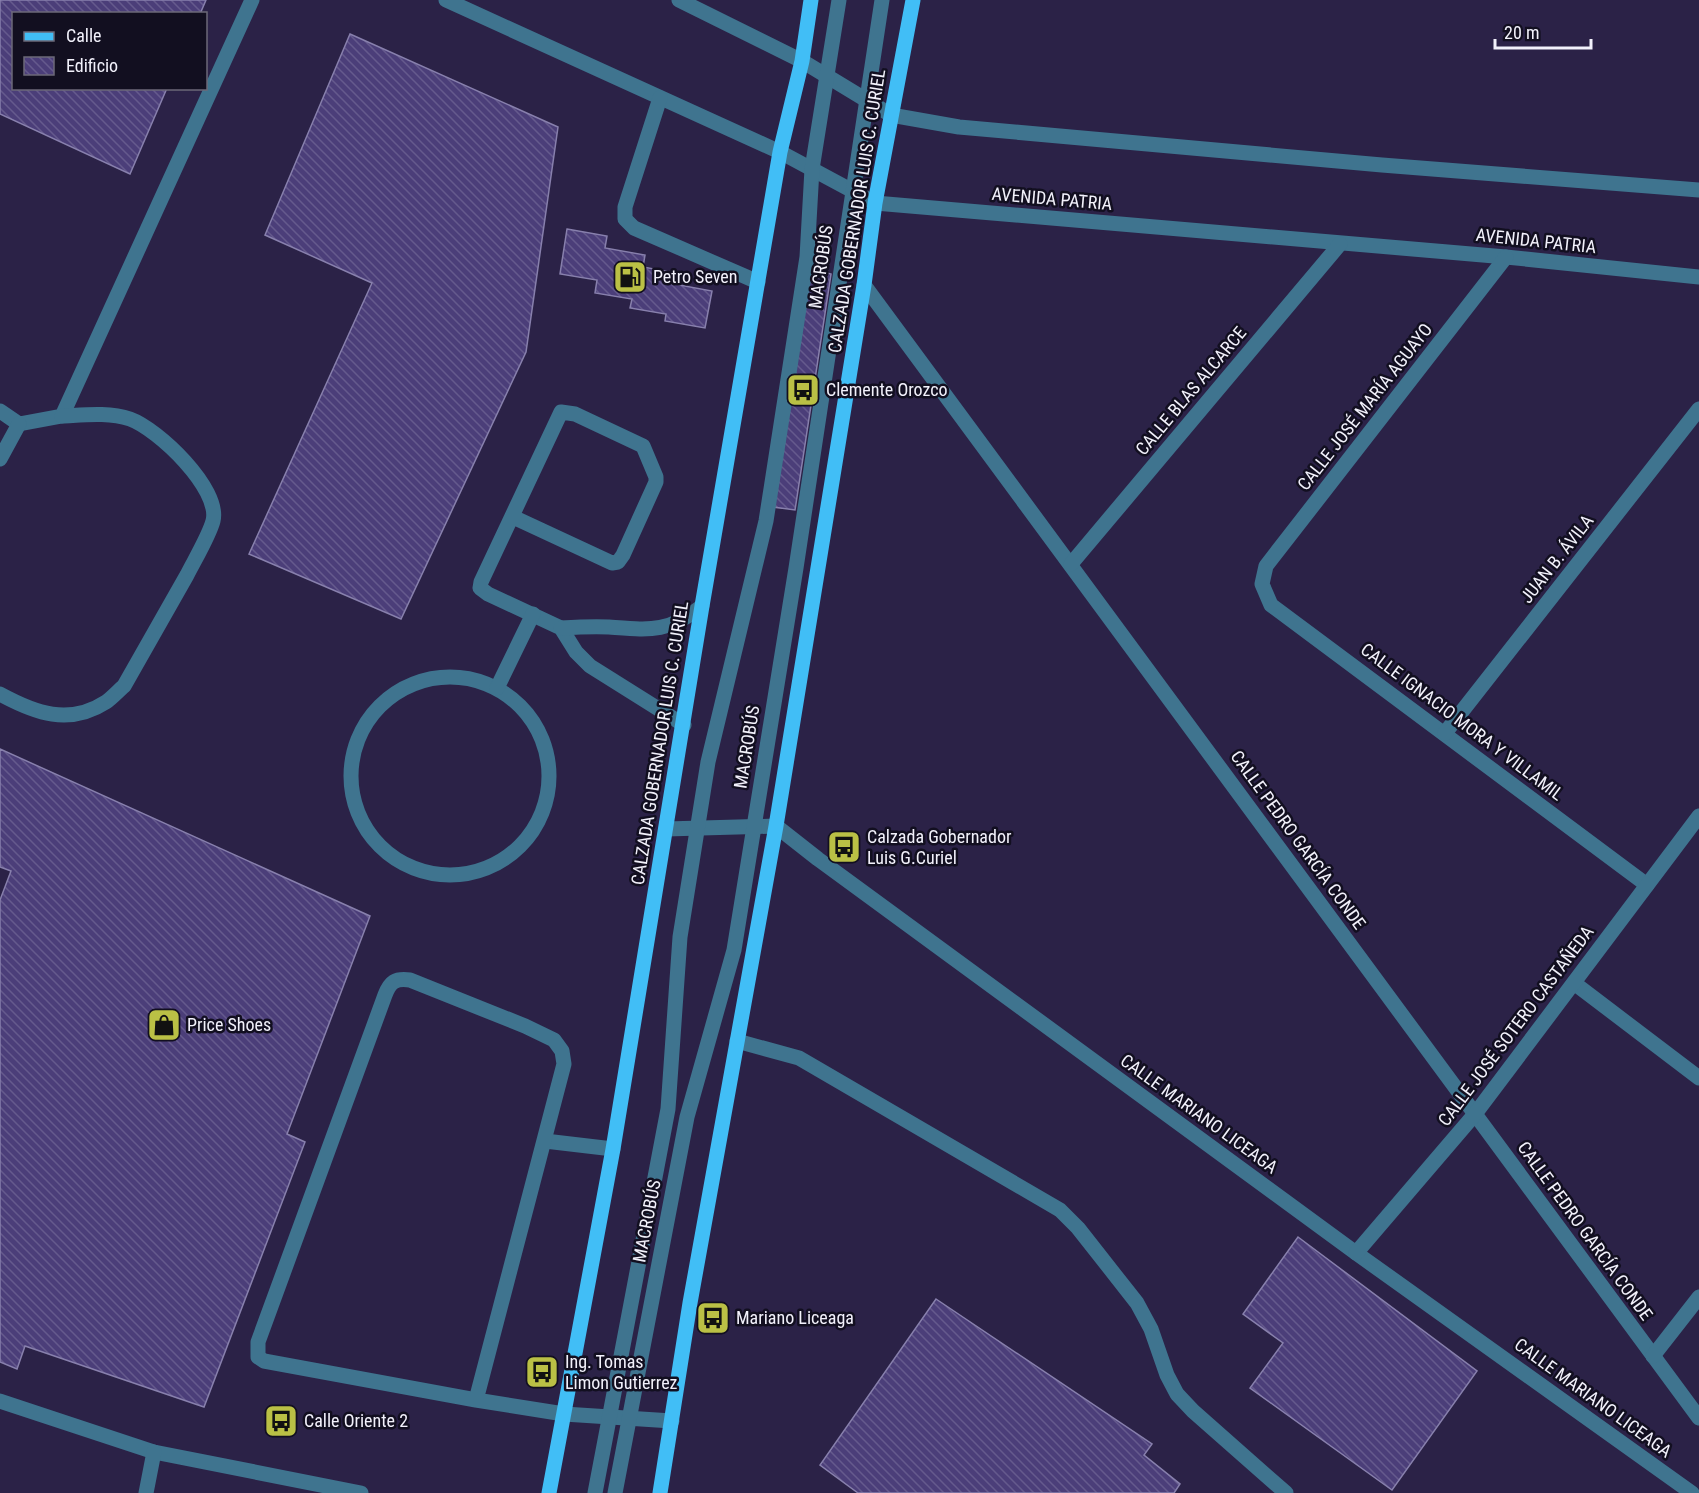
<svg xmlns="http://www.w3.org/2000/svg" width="1699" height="1493" viewBox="0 0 1699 1493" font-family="'Roboto Condensed',sans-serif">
<defs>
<pattern id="building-back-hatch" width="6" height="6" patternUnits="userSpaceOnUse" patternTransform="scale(1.5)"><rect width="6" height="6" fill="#4b3e79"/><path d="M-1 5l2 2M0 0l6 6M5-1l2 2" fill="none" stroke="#655a8d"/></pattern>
</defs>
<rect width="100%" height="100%" fill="#2b2247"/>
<g fill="url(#building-back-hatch)" stroke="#8880ad" stroke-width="1.5">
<path d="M0,0h206l-6,14h-186v74h153l-37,86 -130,-60z"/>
<path d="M350,34l208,93 -32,225 -125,267 -152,-65 123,-271 -107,-48z"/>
<path d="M567,229l40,7 -2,12 40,7 -2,12 38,7 -2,11 33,6 -7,37 -40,-7 1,-7 -36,-6 2,-9 -37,-6 2,-13 -37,-6z"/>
<path d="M811,269l20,5 -36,236 -22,-3z"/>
<path d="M0,749l370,167 -83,218 18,8 -101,265 -179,-61 -8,23 -17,-7v-462l11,-29 -11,-4z"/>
<path d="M1298,1237l179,134 -85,119 -142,-102 33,-45 -40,-29z"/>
<path d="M936,1299l216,145 -8,11 36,29 -6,9h-316l-38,-28z"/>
</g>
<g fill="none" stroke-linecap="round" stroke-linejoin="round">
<g stroke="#3f748f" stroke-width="15">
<path d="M446,0l334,152 95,51 631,54 193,20"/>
<path d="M679,0l123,61 89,54 68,12 423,38 317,25"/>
<path d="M660,98l-35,109v12l9,9 124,54"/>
<path d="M1506,257l-240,309 -4,18 9,21 376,280"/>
<path d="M864,285l835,1133"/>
<path d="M0,411l19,13 43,-8 190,-416"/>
<path d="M0,459l19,-35"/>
<path d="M513,517l99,46 6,-1 5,-7 33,-73v-5l-13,-31 -68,-32 -14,-2 -80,170 -1,6 8,6 73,34 15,24 14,14 94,59"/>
<path d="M1071,564l269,-320"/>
<path d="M561,628c16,-1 32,-2 48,-1 41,3 59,6 93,-21"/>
<circle cx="450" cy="776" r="99"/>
<path d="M497,688l36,-74"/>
<path d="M0,694c35,19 69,32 106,8 6,-4 12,-11 18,-16 21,-37 42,-74 63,-111 7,-14 22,-39 26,-54 8,-32 -55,-92 -83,-102 -21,-7 -46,-4 -68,-3"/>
<path d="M1445,733l254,-324"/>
<path d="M666,829l110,-3 42,33 538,394 336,240"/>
<path d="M1574,983l125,95"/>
<path d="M737,1041l62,17 261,152 18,18 59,75 14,26 16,46 10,19 16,17 93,82"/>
<path d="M545,1141l68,8"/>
<path d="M1356,1253l119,-139 224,-298"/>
<path d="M1653,1356l46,-59"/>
<path d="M476,1400l88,-336 -2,-13 -8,-11 -29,-14 -115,-46c-15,-2 -20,2 -25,15l-127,347v15l6,4 212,39 88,14 108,7"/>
<path d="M0,1401l154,51 207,41"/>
<path d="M146,1493l8,-41"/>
<path d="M595,1493l73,-384 12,-172 28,-175 58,-241 41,-264 5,-88 27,-169"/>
<path d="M615,1493l72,-376 47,-167 62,-382 86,-568"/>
</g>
<g stroke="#41bef6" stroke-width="15">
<path d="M549,1493l64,-344 89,-543 78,-454 22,-91 9,-61"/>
<path d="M660,1493l30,-190 86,-477 88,-541 11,-82 38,-203"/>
</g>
</g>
<defs>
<g id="fuel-square" transform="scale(1.725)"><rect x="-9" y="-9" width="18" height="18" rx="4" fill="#bac045" stroke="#120f20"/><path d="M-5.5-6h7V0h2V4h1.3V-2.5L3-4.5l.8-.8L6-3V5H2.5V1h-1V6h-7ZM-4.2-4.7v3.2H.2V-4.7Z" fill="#111"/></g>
<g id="bus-square" transform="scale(1.725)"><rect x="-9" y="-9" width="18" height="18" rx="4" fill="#bac045" stroke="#120f20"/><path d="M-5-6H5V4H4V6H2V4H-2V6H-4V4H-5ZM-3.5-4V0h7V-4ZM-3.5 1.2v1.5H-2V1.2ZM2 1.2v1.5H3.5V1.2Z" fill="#111"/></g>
<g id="shop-square" transform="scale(1.725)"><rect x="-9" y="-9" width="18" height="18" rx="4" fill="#bac045" stroke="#120f20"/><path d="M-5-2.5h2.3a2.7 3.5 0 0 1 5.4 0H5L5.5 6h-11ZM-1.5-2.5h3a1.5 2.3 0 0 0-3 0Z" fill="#111"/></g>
</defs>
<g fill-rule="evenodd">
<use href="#fuel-square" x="630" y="277"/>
<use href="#bus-square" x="803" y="390"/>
<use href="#bus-square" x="844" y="847"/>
<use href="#shop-square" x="164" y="1025"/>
<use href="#bus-square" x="713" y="1318"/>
<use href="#bus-square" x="542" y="1372"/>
<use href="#bus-square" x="281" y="1421"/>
</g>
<g text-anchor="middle" stroke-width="5" stroke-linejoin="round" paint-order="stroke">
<g font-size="18" fill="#f2f1fb" stroke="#120f20">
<text transform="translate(1052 199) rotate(5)" y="6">AVENIDA PATRIA</text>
<text transform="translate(857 211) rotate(-81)" y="6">CALZADA GOBERNADOR LUIS C. CURIEL</text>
<text transform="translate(1536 241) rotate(6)" y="6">AVENIDA PATRIA</text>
<text transform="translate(821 267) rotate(-82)" y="6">MACROBÚS</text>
<text transform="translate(1191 391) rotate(-50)" y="6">CALLE BLAS ALCARCE</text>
<text transform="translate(1365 407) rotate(-52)" y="6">CALLE JOSÉ MARÍA AGUAYO</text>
<text transform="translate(1557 559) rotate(-52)" y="6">JUAN B. ÁVILA</text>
<text transform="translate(1462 722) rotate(37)" y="6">CALLE IGNACIO MORA Y VILLAMIL</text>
<text transform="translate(660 743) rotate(-81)" y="6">CALZADA GOBERNADOR LUIS C. CURIEL</text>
<text transform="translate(747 747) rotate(-81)" y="6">MACROBÚS</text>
<text transform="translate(1298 840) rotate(54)" y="6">CALLE PEDRO GARCÍA CONDE</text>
<text transform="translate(1516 1026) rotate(-53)" y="6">CALLE JOSÉ SOTERO CASTAÑEDA</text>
<text transform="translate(1199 1114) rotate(36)" y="6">CALLE MARIANO LICEAGA</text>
<text transform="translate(647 1221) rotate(-79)" y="6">MACROBÚS</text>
<text transform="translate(1585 1231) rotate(54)" y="6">CALLE PEDRO GARCÍA CONDE</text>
<text transform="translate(1593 1398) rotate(36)" y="6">CALLE MARIANO LICEAGA</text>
</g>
<g font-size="18" fill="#f2f1fb" stroke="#120f20" text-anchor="start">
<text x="653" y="283">Petro Seven</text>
<text x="826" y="396">Clemente Orozco</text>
<text x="867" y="843">Calzada Gobernador<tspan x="867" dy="21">Luis G.Curiel</tspan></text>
<text x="187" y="1031">Price Shoes</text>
<text x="736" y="1324">Mariano Liceaga</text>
<text x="565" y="1368">Ing. Tomas<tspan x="565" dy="21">Limon Gutierrez</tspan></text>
<text x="304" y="1427">Calle Oriente 2</text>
</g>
</g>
<rect x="12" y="12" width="195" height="78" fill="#120f20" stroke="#6c6978" stroke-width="1.5"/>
<rect x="24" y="32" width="30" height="9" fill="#41bef6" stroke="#6c6978" stroke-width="1.5"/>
<text x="66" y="42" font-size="18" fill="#f2f1fb">Calle</text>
<rect x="24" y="57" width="30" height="18" fill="url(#building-back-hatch)" stroke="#6c6978" stroke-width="1.5"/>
<text x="66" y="72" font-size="18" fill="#f2f1fb">Edificio</text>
<path d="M1495 39v9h96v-9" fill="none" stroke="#f2f1fb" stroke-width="3"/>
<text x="1504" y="39" font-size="18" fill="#f2f1fb" stroke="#120f20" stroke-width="4.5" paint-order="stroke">20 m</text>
</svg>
